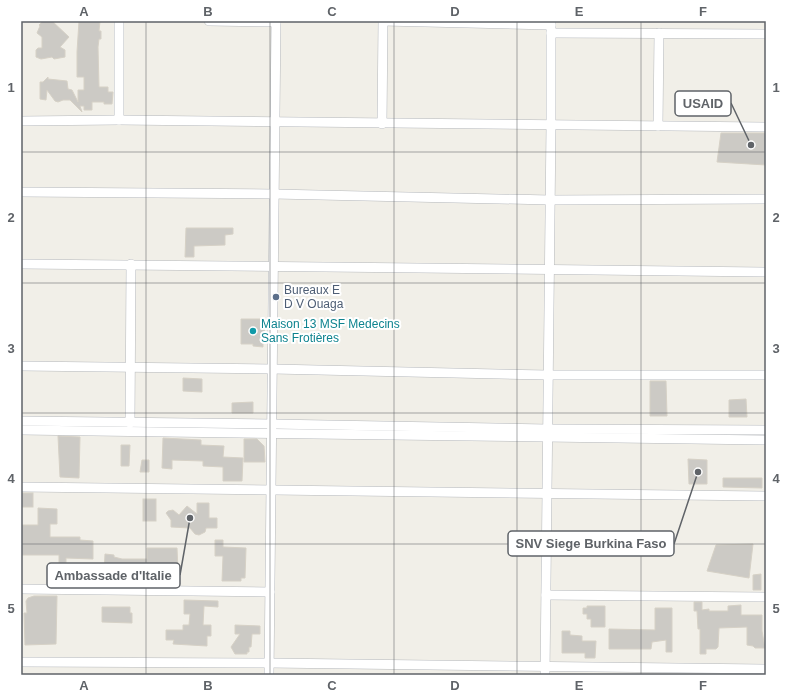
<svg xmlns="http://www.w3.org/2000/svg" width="787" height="696" viewBox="0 0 787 696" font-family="Arial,sans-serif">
<rect width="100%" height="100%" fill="#f1efe8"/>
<g fill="#cccac5" stroke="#d6d1c6">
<path d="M43,21h9l17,16 -9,10 5,3v7l-11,2 -2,-2 -11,2 -5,-2v-7l2,-2h4v-11l-5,-4 3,-7 -1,-1z"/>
<path d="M79,21h21l-1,10h2v8h-2l-1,8 1,40h9v5h5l-1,12h-8v-2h-12v8h-8v-4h-4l2,6 -12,-12h-7l-5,2 -3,-1 -8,-11 -1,10 -6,-1v-17h3l5,-5v2l19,2 1,8 4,1 6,12v-12h6v-13h-7v-25z"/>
<path d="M721,133h45v32l-49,-3z"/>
<path d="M186,228h47v6l-8,1v10l-31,1v11h-9z"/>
<path d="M241,319h24l-1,23h-1v5l-10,-1v-2h-12z"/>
<path d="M183,378l19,1v13l-19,-1z"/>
<path d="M650,381h16l1,35h-17z"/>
<path d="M746,399l1,18h-18v-17z"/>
<path d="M253,402v11h-21v-10z"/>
<path d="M58,436l22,1 -1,41 -19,-1z"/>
<path d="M163,438l38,2v5l23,1 -1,11 20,1 -1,23h-19v-14l-20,-1v-5l-31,-1v9l-10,-1z"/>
<path d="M244,439h13l7,7 1,16h-21z"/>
<path d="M121,445h9l-1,21h-8z"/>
<path d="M688,459l19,1v24h-18z"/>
<path d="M142,460h7v12h-9z"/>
<path d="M723,478h39v10l-39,-1z"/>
<rect x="21" y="493" width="12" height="14"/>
<rect x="143" y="499" width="13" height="22"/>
<path d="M197,503h12v15h8v10h-11l-1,4 -6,3 -4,-1 -5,-6 -19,-1v-7l-5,-7 2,-2 5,-1 6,5 8,-9 10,8z"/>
<path d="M38,508l19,1v15h-7v13h30v3l13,1v18l-27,-1v18h-7v-21h-38v-30h17z"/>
<path d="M215,540h8v7l23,1 -1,30h-4v3h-19l1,-25h-8z"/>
<path d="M753,544l-4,34 -42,-7 9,-26z"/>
<path d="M147,548h30l1,22 -20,1v10h-8v-2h-5v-1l-11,-1v-2l-10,-1v-2h-20l1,-18 9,1v2l8,2h25z"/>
<path d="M761,574v16h-8v-15z"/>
<path d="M34,596h23l-1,48 -31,1 -1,-32h3l-1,-12 2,-3z"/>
<path d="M184,600l34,1v6l-14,-1 -1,19h8v11h-4v10l-34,-2 1,-4h-8v-10h17v-5h6l1,-11h-6z"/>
<path d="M694,602h8v8l7,-1v2h19v-5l13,-1v10h21v16l3,17h-10l-2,-2 -6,-1v-18l-28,1 -1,19 -2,2h-10v5h-6v-25h-2l-1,-18h-3z"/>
<path d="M587,606h18v21h-14v-8h-4v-5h-4v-6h4z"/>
<path d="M102,607h28v6h2v10l-30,-1z"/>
<path d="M655,608h17v44h-6v-12l-14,2 -1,7h-42v-20l46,1z"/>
<path d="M235,625l25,1v8h-8l-1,13h-2v5h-2v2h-12l-4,-7 9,-13h-5z"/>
<path d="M562,631h8v4l12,1v5h14l-1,17h-10v-5h-23z"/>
</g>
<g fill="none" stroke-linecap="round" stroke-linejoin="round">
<g stroke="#b5b8bc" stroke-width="10">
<g id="minor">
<path d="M209,21l67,1"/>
<path d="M383,21l168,4"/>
<path d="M551,33l215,1"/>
<path d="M119,120v-99"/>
<path d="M21,121l98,-1 647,7"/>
<path d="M382,124l1,-103"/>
<path d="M658,126l1,-93"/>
<path d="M21,192l253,2 276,6 216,-1"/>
<path d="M21,264c248,1 497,6 745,8"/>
<path d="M21,366l252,3 275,6h218"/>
<path d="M21,421l251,3 275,5 219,1"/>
<path d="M130,423l1,-159"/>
<path d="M21,430l745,10"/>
<path d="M21,487l745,9"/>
<path d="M21,589l249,3"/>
<path d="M546,595l220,2"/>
<path d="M21,662l248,1 497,6"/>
<path d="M269,675l7,-654"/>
<path d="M545,675l6,-550v-104"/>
</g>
</g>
<use href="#minor" stroke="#fff" stroke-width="9"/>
</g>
<path fill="none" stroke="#5f6368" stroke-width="1" stroke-opacity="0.55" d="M146,21v654M270,21v654M394,21v654M517,21v654M641,21v654M21,152h745M21,283h745M21,413h745M21,544h745"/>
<circle fill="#5c6f8a" stroke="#fff" stroke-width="1.5" cx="276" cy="297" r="4"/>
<circle fill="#0f9aa8" stroke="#fff" stroke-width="1.5" cx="253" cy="331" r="4"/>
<g text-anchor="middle" stroke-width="4" stroke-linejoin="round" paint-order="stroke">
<g font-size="12" fill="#4e5e75" stroke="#fff" text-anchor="start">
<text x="284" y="294">Bureaux E<tspan x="284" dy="14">D V Ouaga</tspan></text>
</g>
<g font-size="12" fill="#0d838f" stroke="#fff" text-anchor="start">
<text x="261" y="328">Maison 13 MSF Medecins<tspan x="261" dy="14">Sans Frotières</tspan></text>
</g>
</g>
<path fill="none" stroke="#5f6368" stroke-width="1.5" d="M751 145L731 103M698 472L674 544M190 518L180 575"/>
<g fill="#5f6368" stroke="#fff" stroke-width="1.5">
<circle cx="751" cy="145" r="4"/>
<circle cx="698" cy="472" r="4"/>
<circle cx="190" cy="518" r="4"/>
</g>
<g fill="#fff" stroke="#5f6368" stroke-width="1.5">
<rect x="675" y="91" width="56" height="25" rx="4"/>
<rect x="508" y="531" width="166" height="25" rx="4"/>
<rect x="47" y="563" width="133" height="25" rx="4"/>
</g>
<g font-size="13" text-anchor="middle" font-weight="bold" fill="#5f6368">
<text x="703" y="108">USAID</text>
<text x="591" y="548">SNV Siege Burkina Faso</text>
<text x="113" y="580">Ambassade d'Italie</text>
</g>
<rect width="787" height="696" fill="none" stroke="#ffffff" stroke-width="44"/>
<rect x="22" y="22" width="743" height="652" fill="none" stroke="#5f6368" stroke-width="1.5"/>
<g font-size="13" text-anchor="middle" font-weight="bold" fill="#5f6368">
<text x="84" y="16">A</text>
<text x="208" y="16">B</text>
<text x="332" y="16">C</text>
<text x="455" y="16">D</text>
<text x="579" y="16">E</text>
<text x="703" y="16">F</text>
<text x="11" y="92">1</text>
<text x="776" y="92">1</text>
<text x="11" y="222">2</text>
<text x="776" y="222">2</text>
<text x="11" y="353">3</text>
<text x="776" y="353">3</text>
<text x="11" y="483">4</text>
<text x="776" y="483">4</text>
<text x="11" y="613">5</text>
<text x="776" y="613">5</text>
<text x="84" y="690">A</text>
<text x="208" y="690">B</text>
<text x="332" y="690">C</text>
<text x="455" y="690">D</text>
<text x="579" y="690">E</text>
<text x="703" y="690">F</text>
</g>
</svg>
